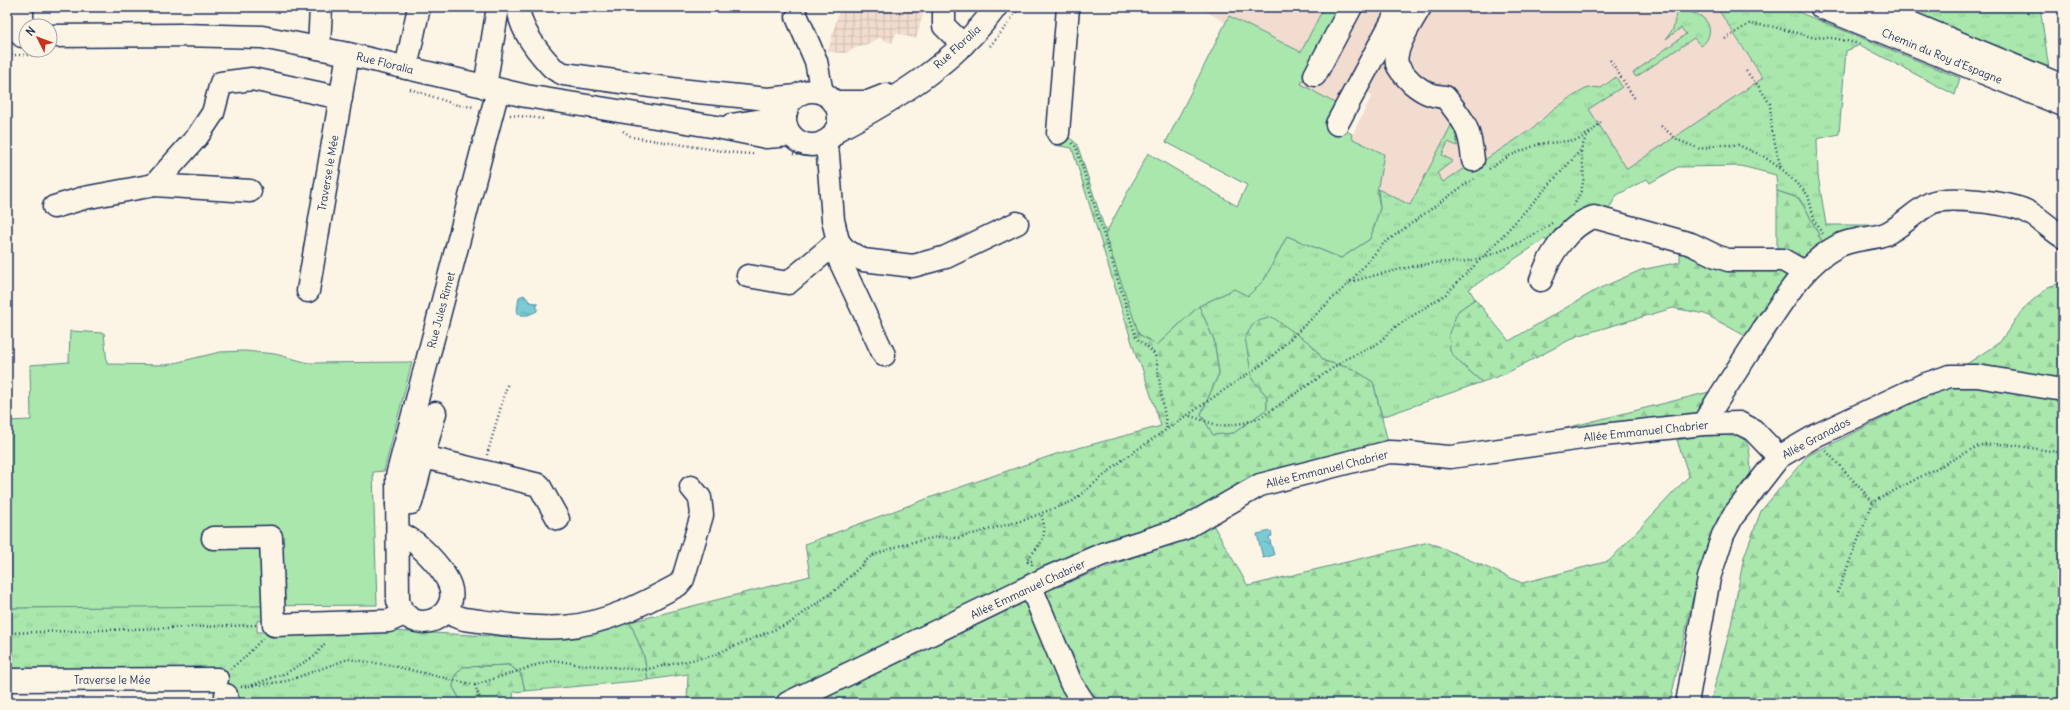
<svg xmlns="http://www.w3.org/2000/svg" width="2070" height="710" viewBox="0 0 2070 710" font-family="Delius,sans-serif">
<defs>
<pattern id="industrial-grid" width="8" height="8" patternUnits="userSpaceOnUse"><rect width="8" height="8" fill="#f2dccf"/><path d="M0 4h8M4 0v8" fill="none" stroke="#cfbdb4"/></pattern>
<pattern id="grass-tufts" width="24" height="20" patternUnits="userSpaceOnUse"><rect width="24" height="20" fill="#a9e7ad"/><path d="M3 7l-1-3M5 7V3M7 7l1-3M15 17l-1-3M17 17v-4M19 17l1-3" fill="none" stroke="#91c697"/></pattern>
<pattern id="forest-firs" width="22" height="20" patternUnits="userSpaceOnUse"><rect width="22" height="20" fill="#a9e7ad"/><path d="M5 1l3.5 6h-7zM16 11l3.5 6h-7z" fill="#91c697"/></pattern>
<pattern id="water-ripples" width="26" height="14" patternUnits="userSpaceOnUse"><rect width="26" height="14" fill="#7acbd3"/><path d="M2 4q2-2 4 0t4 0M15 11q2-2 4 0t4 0" fill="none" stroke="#63a5ae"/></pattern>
</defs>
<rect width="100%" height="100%" fill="#fcf5e5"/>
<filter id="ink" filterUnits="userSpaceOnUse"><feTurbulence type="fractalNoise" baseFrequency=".025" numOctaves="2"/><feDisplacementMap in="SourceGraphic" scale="8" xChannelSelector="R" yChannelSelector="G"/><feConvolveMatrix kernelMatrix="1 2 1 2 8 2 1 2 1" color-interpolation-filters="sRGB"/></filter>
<g filter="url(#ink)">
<g fill="#f2dccf">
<path d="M1197,7h127l-23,45 -71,-36 -5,6z"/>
<path d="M1342,7h49l-51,99 -40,-22z"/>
<path d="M1411,7h304l48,71 -85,62 -51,30 -38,-61 -49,10 -5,8 -55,36 -70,42 -32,-16 6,-35 -33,-16 21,-43 -7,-4z"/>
</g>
<path fill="url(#industrial-grid)" d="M840,7h85l-9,32 -20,-6 -4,10 -13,-5 -15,8 -1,-1 -18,8h-6l-11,-2z"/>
<g fill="url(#grass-tufts)" stroke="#628b86">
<path d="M1712,7h74l174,71 -5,17 -95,-50 -14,6 -7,83 -22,5 1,36 8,50h55l-58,19 -16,-33 -8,-13 -22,-7 -1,-16 -35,-9 -63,1 -28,16 -3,-4 -30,16 -10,17 -55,36 -7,-9 -76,50 6,10 -17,12v50l24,21 -100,35 -9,-35 -20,-13 -29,-8 -13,-17 -59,35 15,17v13l-33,24 -21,3 -12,-22 18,-41 -5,-33 -15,-34 35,-17 30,-9 23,-44 54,22 29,-19 10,-31 -2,-19 32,16 45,-87 2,28 -9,-4 -6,13 11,6 -16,12 6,9 29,-19h8l55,-36c8,-11 38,-32 51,-38 4,-2 10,-2 15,-1l15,-11 6,10 -33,22 38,60 136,-91 -44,-67z"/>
<path d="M1900,7h140l9,62z"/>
<path d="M1677,10c8,1 18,2 25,7 11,8 9,22 -1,29l-7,-8 -58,39 -3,-4 53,-39 -5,-6 -15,11 7,-10z"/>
<path d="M268,605v15l-11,1v11l131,-1 170,8 72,-17 14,34 4,24 -123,11 -4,-17 -12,-9 -46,2 -8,8 -2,12 9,16h-226v-12l-8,-5 -221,-12v-66z"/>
</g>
<g fill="url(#forest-firs)" stroke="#628b86">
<path d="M1070,138l7,6 62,190 18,11 42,-39 15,34 5,33 -18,41 12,21 21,-2 33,-24v-13l-15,-17 -7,-42 10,-15 17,-5 39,27 13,17 29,8 20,13 16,64 -191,68 -309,134 -115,55h-87l1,-29 -40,6 -4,-24 -14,-34 180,-46 -5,-32 124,-46 127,-44 105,-28 -20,-61 -3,-3 -66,-214 -18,-3 10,-3z"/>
<path d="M1777,191l21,7 9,13 16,33 -21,16 -25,-7z"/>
<path d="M1680,248l115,22 -44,69 -46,-25 -32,-6 -96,28 -72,38 -23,8 -24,-21 -8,-10 -1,-18 9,-22 17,-12 34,42 89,-52 43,-19 39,-8z"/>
<path d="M2063,282v421h-353l20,-73 14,-73 17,-46 46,-55 81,-40 112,-74 23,-33 25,-22z"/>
<path d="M1717,390l-17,29 -174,19z"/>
<path d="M1731,431c22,10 18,20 20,42l-33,45 -26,83 -22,102h-864l238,-111 138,-54 30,-15 36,63 181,-44 93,41 87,-22 80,-85 -12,-36z"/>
<path d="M509,665l12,9 4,17 -12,1 1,11h-52l-9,-16 2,-12 8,-8z"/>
</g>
<g fill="#a9e7ad" stroke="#628b86">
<path d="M1324,7h18l-41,77 39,22 -10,16 22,12 -1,4 33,16 -7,38 3,16 -10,31 -29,19 -54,-22 -23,44 -16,16 -14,-7 -35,17 -42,39 -18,-11 -34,-99 43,-82 89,53 10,-21 -81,-43 63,-126 72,36z"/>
<path d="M70,331l34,2 3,31 59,1 54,-13 25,-1 30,3 34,9 103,-1 -28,109 -11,1 4,133 -370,3v-187l24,-1 -1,-55 39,-3z"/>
</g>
<g fill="url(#water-ripples)" stroke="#548da4">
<path d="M524,295l6,7 7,1v8l-9,4h-8l-3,-3 2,-15z"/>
<path d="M1271,531l1,5 -3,1 5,18 -11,3 -6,-24z"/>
</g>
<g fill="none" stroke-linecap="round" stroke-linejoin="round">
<g stroke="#1b2f5e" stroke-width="25">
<g id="minor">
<path d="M519,7c-1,20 19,45 32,59 3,4 9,6 13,8l115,16 89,9 29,-3"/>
<path d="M944,7v19l19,19"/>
<path d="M1420,7c-7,13 -27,41 -23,57 2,6 11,15 15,19 11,9 19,13 33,14 20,25 25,31 28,63"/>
<path d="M1821,7l242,98"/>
<path d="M1872,7l191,79"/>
<path d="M797,17l19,44 6,32"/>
<path d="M22,36v-29"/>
<path d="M50,36l131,-1 81,2 86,17 178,42 191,31 49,10 25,-2"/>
<path d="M319,48l2,-41"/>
<path d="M406,68l13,-61"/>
<path d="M1315,75l36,-68"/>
<path d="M485,87l13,-80"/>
<circle cx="812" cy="118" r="27"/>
<path d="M834,102h34l18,-7"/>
<path d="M1337,124l63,-117"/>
<path d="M731,125l32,-5 23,-8"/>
<path d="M835,131c60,-31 121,-69 161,-124"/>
<path d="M1058,133l10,-126"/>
<path d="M824,142l4,13 5,65 5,21 7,9 18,10 50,6 33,-9 71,-34"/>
<path d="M154,185l43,-48 16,-24 8,-30 31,-4 89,19"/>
<path d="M54,207l30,-9 70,-13 96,6"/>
<path d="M838,241l2,20 44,94"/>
<path d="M748,276l40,7 50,-42"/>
<path d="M1541,280c8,-25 28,-55 53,-63l97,27 25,12 12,4h55l21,12"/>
<path d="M308,291l40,-237"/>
<path d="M1703,424c19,-32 40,-63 60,-94 21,-30 40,-65 73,-83 16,-10 42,-7 55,-16 14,-8 25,-20 40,-28 16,-8 78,0 95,8 13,6 24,18 37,26"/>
<path d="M424,457l115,28 19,34"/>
<path d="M397,504l14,-1 24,-90"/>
<path d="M398,532c6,4 15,8 20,13 11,10 27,27 32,41 9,27 -26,48 -45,28 -4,-3 -5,-9 -7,-13l-1,-125 101,-386"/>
<path d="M213,538l58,-1 3,88 115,-4 15,-7"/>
<path d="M1031,587l40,96 13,20"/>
<path d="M446,611l9,5 9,3c33,4 66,10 100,8 41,-3 79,-23 114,-42l5,-6 19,-64 -2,-17 -9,-11"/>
<path d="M7,680l210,-1"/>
<path d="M226,695l2,8"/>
<path d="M788,703l261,-126 54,-23 82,-26 75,-43 129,-33c21,0 41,4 62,5l152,-22 100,-11 36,-1 14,7 26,27"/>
<path d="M1687,703l22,-125 14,-43 10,-19 46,-59 38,-22 106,-50 27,-9h27l86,14"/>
</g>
</g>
<g stroke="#1b2f5e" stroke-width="2.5" stroke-dasharray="1 3" stroke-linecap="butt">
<path d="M1011,19l9,-12"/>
<path d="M1725,39l24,-15 21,2 42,11 21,1 27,6"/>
<path d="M990,46l18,-22"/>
<path d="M7,55h40"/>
<path d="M1610,60l25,39"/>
<path d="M1746,71l13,16 11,17 2,27 9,38"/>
<path d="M410,89l47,16 18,2"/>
<path d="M510,115l35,4"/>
<path d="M1661,126l17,14 22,9 17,-4h21l25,11 21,15 24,24 7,27 8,13"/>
<path d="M623,131l9,6 103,16 20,1"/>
<path d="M1072,143l4,4 60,190c7,8 16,11 20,21l11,73"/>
<path d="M793,154l17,2"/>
<path d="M1489,169l20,-13 30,-12 39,-4 15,-10"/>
<path d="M1573,206c14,-20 11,-33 8,-56"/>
<path d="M1350,282c26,-7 52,-14 78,-18 13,-3 27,-1 40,-3 29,-6 60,-21 84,-38"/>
<path d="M1190,416l30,10 24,-3 16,-5 86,-59 31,-15 17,-16 52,-34 39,-39 96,-105 4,-11 17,-18"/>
<path d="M1826,451l47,51"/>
<path d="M487,455l21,-73"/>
<path d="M1032,565v-4l-4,1 -1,-3c16,-17 21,-22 14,-46"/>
<path d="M1837,593l36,-91 107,-57 26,-1 57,9"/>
<path d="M7,633l250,-8"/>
<path d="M230,669l15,-12 18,-19"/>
<path d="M252,685l34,-12 29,-17 11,-14"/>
<path d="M475,685l6,18"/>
<path d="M241,687l46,-6 61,-22 41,6 86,20 77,-25 25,4 66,6 68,-14 79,-33 48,-35 33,-32 33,-12 34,-7 20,1 66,-18 49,-19 52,-43 143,-98 81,-77 34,-39 91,-66"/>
</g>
<use href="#minor" stroke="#fcf5e5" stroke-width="22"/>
</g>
</g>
<g text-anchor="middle" stroke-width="4" stroke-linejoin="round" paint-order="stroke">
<g font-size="11" fill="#1b2f5e" stroke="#fcf5e5">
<text transform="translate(957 47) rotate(-42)" y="4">Rue Floralia</text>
<text transform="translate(1942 56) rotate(22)" y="4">Chemin du Roy d'Espagne</text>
<text transform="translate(385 63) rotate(14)" y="4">Rue Floralia</text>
<text transform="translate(328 173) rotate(-80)" y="4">Traverse le Mée</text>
<text transform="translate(441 310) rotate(-75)" y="4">Rue Jules Rimet</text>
<text transform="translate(1646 431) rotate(-6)" y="4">Allée Emmanuel Chabrier</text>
<text transform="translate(1816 438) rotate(-28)" y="4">Allée Granados</text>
<text transform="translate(1327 469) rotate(-14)" y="4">Allée Emmanuel Chabrier</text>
<text transform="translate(1028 589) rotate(-25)" y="4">Allée Emmanuel Chabrier</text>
<text x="112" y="684">Traverse le Mée</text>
</g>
</g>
<rect width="2070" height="710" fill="none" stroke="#fcf5e5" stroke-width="24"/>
<rect x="12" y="12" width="2046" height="686" fill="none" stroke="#1b2f5e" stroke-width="1.5" filter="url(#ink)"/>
<g transform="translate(38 38) rotate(312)"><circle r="19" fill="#fcf5e5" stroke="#a2a6af"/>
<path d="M0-3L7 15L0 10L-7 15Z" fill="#c8321e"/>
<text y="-6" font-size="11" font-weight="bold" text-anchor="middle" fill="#1b2f5e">N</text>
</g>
</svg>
